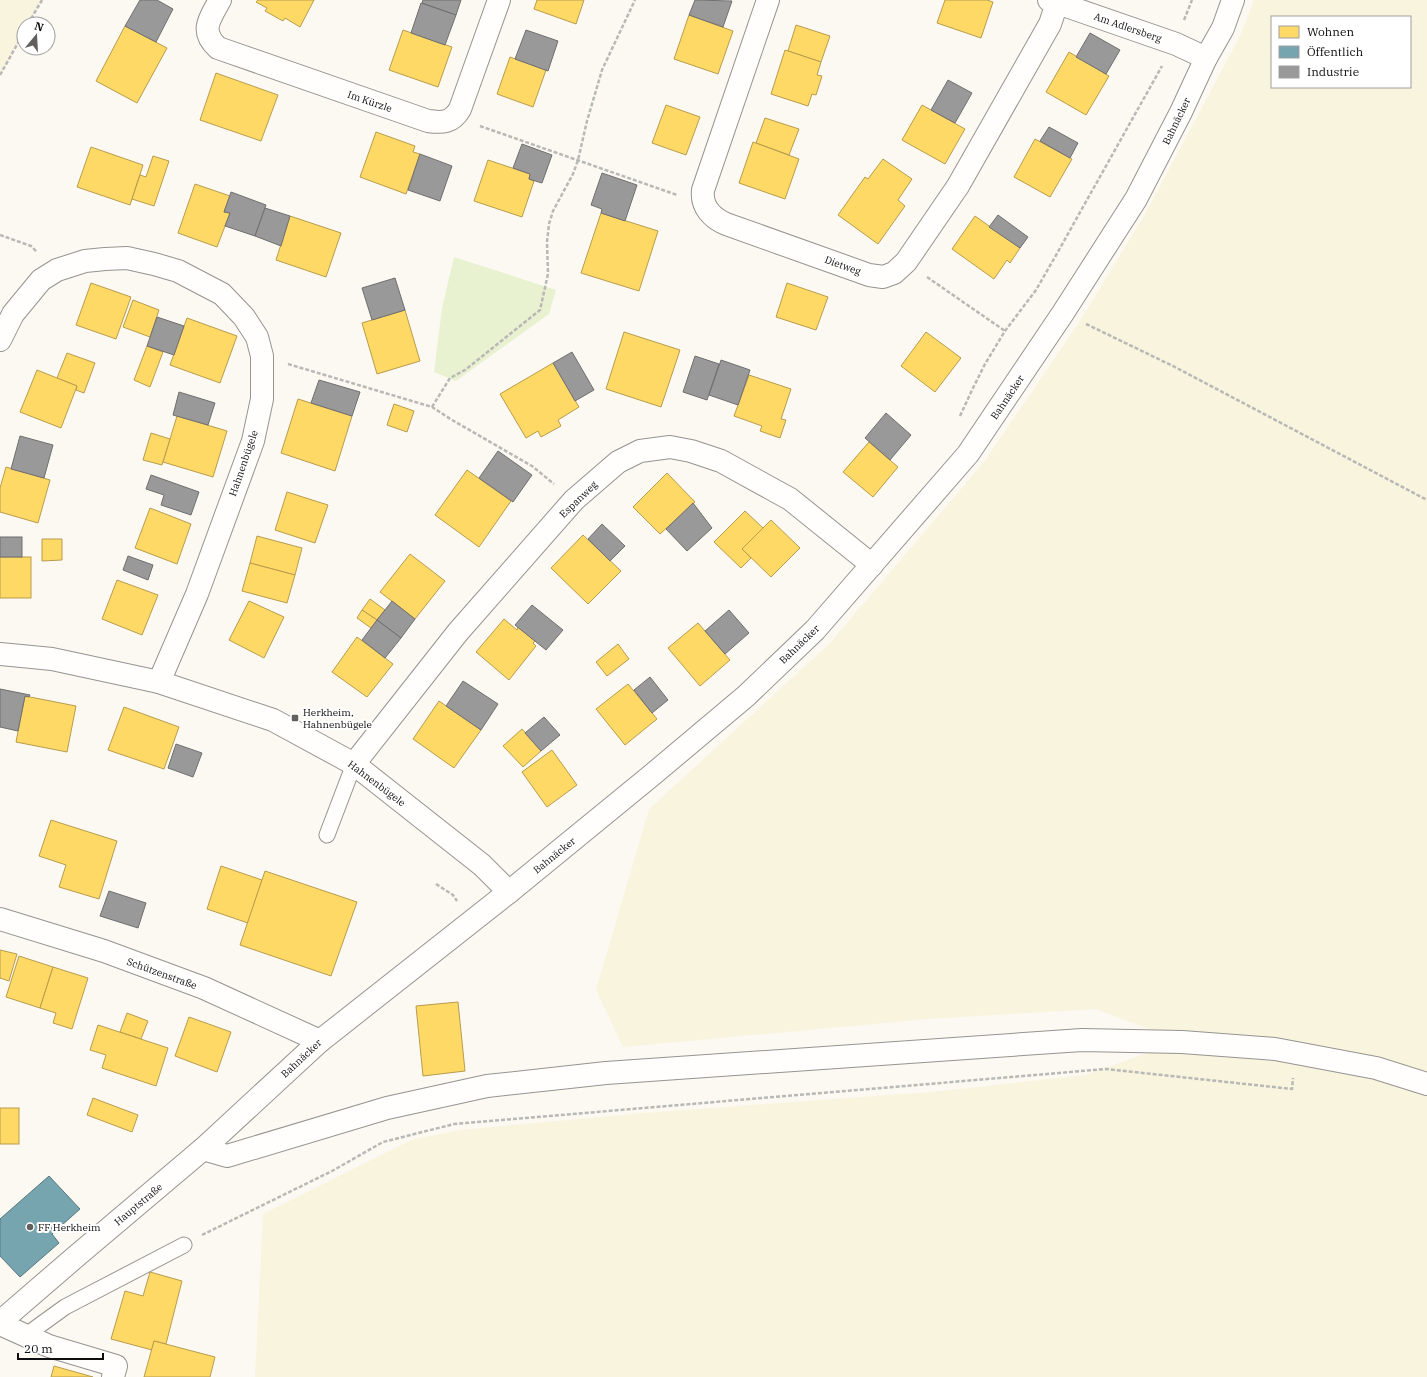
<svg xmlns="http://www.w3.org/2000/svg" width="1427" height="1377" viewBox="0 0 1427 1377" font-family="'IBM Plex Serif',serif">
<rect width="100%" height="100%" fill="#fcf9f2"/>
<g fill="#f9f4de" fill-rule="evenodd">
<path d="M0,0h41l-13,24h-4v7l-24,44z"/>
<path d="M1254,0h173v1377h-1172l8,-163 148,-74 49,-10 183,-17 288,-21 154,-17 97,-34 -87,-32 -167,10 -305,28 -27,-57 53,-181 180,-165 155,-182 96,-141 65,-107 95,-178zM1272,17h138v70h-138z"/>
</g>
<path fill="#e8f2d1" d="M454,257l102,33 -7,24 -93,67 -22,-9 8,-64z"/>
<g fill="#ffd966" stroke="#b79c4c">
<path d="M258,0h56l-14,27 -15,-9 -2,3 -18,-10 2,-3 -11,-6z"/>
<path d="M537,0h47l-8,24 -42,-15z"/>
<path d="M945,0h42l6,2 -12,36 -44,-15z"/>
<path d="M689,15l44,16 -15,43 -44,-15z"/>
<path d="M796,25l34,11 -9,26 -33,-11z"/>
<path d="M125,26l42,22 -30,55 -41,-22z"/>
<path d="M403,30l49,17 -14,40 -49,-17z"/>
<path d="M785,50l36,12 -4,13 5,1 -6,19 -4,-1 -4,12 -37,-12z"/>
<path d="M1069,52l40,24 -23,39 -40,-23z"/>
<path d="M510,57l36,13 -13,37 -36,-13z"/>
<path d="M216,73l62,22 -17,46 -61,-21z"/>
<path d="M666,105l34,12 -14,38 -34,-12z"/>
<path d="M922,105l43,24 -20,35 -43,-24z"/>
<path d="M765,118l34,11 -10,26 -33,-12z"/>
<path d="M376,132l39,14 -2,6 7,2 -14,40 -46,-17z"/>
<path d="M1035,139l37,20 -22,38 -36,-20z"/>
<path d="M753,142l46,17 -14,40 -46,-16z"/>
<path d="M91,147l52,18 -13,40 -53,-18z"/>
<path d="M153,156l16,5 -15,45 -22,-7 8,-24 6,2z"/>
<path d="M883,159l29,20 -14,21 7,6 -27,38 -40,-29 27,-38 3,2z"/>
<path d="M488,160l42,14 -1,5 5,2 -12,36 -48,-16z"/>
<path d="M195,184l35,12 -6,16 6,1 -13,34 -39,-14z"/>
<path d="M601,213l57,18 -19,60 -58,-18z"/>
<path d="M290,216l51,17 -15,44 -50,-17z"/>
<path d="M975,216l45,32 -10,15 -3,-3 -13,19 -42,-30z"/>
<path d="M91,283l40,14 -15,42 -40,-14z"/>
<path d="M787,283l41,14 -12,33 -40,-13z"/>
<path d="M133,300l26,10 -9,27 -27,-10z"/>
<path d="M405,310l15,51 -43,13 -15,-51z"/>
<path d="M187,318l50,18 -17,47 -50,-18z"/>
<path d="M624,332l56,18 -19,57 -55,-18z"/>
<path d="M926,332l35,26 -26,34 -34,-26z"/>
<path d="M147,346l16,6 -13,35 -16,-7z"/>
<path d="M67,353l28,10 -11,30 -8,-3 1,-4 -20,-8z"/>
<path d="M553,363l26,44 -21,13 3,6 -20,11 -3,-6 -12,7 -26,-44z"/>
<path d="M37,370l40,16 -16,42 -41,-16z"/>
<path d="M749,375l42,14 -10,30 5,1 -6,18 -20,-7 2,-5 -28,-10z"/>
<path d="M298,399l54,17 -17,55 -54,-18z"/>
<path d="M394,404l20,7 -7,21 -20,-7z"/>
<path d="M177,416l50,15 -14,46 -50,-15z"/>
<path d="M151,433l19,6 -8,26 -19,-5z"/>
<path d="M869,442l29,25 -25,30 -30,-25z"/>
<path d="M6,467l44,13 -12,43 -38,-11v-24z"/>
<path d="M467,470l44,31 -32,46 -44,-32z"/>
<path d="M667,473l28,29 -35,32 -27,-27z"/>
<path d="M287,492l41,13 -13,38 -40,-13z"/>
<path d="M150,508l41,16 -14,40 -42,-16z"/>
<path d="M745,511l18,17 -21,21 9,9 -10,10 -27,-26z"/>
<path d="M771,520l29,28 -29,29 -29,-28z"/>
<path d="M583,535l38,36 -33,33 -37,-36z"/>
<path d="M257,536l45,12 -7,27 -45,-12z"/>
<path d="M42,539h20v21l-20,1z"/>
<path d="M410,554l35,27 -30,38 -35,-27z"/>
<rect x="0" y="557" width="31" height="41"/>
<path d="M250,563l45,12 -8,28 -45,-12z"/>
<path d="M117,580l41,15 -16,40 -40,-16z"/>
<path d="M370,599l15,11 -8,10 -15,-10z"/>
<path d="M249,601l35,16 -20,41 -35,-18z"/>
<path d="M362,610l15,10 -6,8 -14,-10z"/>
<path d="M504,619l13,11 1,-3 17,14 -2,2 3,3 -27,34 -33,-28z"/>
<path d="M698,623l32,37 -30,26 -32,-38z"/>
<path d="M357,637l36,27 -26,33 -35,-25z"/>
<path d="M618,644l11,15 -22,17 -11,-14z"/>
<path d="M628,684l29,35 -32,26 -29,-36z"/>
<path d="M25,696l51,10 -9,46 -51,-10z"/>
<path d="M439,701l42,29 -27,38 -41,-29z"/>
<path d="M124,707l55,20 -15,42 -56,-19z"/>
<path d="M522,729l19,22 -18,16 -20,-21z"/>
<path d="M552,750l25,35 -30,22 -25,-35z"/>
<path d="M51,820l66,21 -18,58 -40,-12 7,-22 -27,-9z"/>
<path d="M221,866l41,14 -14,43 -41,-14z"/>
<path d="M265,871l92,31 -26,74 -91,-31z"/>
<path d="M0,950l17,4 -8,27 -9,-3z"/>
<path d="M19,956l34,11 -13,41 -34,-11z"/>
<path d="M53,967l35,11 -16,51 -19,-6 3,-10 -16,-5z"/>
<path d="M458,1002l7,69 -42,5 -7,-70z"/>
<path d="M127,1013l21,8 -7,18 -21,-7z"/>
<path d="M189,1017l42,15 -14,40 -42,-16z"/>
<path d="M98,1025l70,23 -12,38 -54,-18 4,-13 -16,-5z"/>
<path d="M93,1098l45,17 -6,17 -45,-17z"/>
<rect x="0" y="1108" width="19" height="36"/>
<path d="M150,1272l32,9 -16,63 -12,-3 -2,9 -41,-11 14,-48 18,5z"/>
<path d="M154,1341l61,16 -5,20h-66z"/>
<path d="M54,1366l39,11h-42z"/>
</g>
<path fill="#76a5af" stroke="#57787f" d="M49,1176l31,33 -28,25 7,9 -39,34 -20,-21v-37z"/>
<g fill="#999" stroke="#6f6f6f">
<path d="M140,0h17l16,9 -17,33 -31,-16z"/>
<path d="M423,0h38l-5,15 -34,-12z"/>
<path d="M695,0l37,1 -9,26 -34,-12z"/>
<path d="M421,3l35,12 -11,30 -34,-12z"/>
<path d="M526,30l32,11 -10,30 -33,-12z"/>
<path d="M1090,33l30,17 -14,24 -30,-17z"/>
<path d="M948,80l24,13 -17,30 -24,-13z"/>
<path d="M1049,127l29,16 -8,15 -30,-17z"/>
<path d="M522,144l30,11 -10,28 -13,-4 1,-5 -17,-6z"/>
<path d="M420,154l32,12 -12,35 -32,-11z"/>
<path d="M602,173l35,12 -12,36 -24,-8 1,-4 -11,-4z"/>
<path d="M231,192l35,13 -11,31 -30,-10 5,-13 -6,-1z"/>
<path d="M265,208l25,8 -9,30 -26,-10z"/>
<path d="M998,215l30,22 -8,11 -31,-21z"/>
<path d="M395,278l10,32 -33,10 -10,-32z"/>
<path d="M157,317l27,9 -10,29 -27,-9z"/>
<path d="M572,352l22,38 -19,11 -22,-38z"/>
<path d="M695,356l24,8 -12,36 -24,-8z"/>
<path d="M721,360l29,10 -12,35 -29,-10z"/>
<path d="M319,380l41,12 -8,24 -41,-13z"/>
<path d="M179,392l36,11 -7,22 -35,-10z"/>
<path d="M886,413l25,22 -21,25 -25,-22z"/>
<path d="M20,436l33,9 -9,33 -33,-9z"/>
<path d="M498,451l34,24 -19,27 -34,-24z"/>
<path d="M151,475l48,17 -8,23 -30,-10 3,-10 -18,-6z"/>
<path d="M693,503l19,25 -25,23 -21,-22z"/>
<path d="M602,524l23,22 -15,15 -22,-22z"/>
<rect x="0" y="537" width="22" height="20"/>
<path d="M128,556l25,9 -5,15 -25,-10z"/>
<path d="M392,601l23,18 -14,19 -24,-18z"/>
<path d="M532,605l31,25 -17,20 -31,-25z"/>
<path d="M729,610l20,23 -24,21 -20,-23z"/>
<path d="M377,620l24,18 -16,20 -23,-18z"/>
<path d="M650,677l18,23 -16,13 -18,-23z"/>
<path d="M463,681l35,23 -17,26 -35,-24z"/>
<path d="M0,689l30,6 -1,2 -4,-1 -7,35 -18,-4z"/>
<path d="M544,717l16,18 -19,16 -16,-18z"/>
<path d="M176,744l26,9 -9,24 -25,-9z"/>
<path d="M109,891l37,12 -8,25 -38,-12z"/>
</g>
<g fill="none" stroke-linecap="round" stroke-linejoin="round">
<g stroke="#959491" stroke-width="17">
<g id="service">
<path d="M327,835l27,-71"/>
<path d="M25,1336l40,-29 119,-62"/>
</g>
</g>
<g stroke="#959491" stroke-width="24">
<g id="minor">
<path d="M220,0c-10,18 -21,31 -2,48l210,73c14,2 24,2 32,-12l39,-109"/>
<path d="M768,0l-65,190c-2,17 9,28 23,34l143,51 14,2 11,-4 12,-11 52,-76 92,-162 7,-21"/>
<path d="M1049,0l127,44 30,14"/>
<path d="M0,340l13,-26 28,-34 16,-10 28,-9 20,-2 22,-1 27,6 24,7 44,23 22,23 13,20 5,19v43l-9,42 -56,153 -38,88"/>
<path d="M0,654l52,5 107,23 114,38 81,44 128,101 27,27"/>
<path d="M354,764l104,-132 116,-132 44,-38 22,-11 30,-4 21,4 30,10 69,38 82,66"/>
<path d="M0,919l104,32 100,37 116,53"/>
<path d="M203,1149l117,-108 189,-149 143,-117 94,-79 69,-66 153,-176 95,-141 73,-114 45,-87 25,-54 17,-30 10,-28"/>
<path d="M0,1324l49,22 67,20 -3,11"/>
</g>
</g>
<g stroke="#959491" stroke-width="24">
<path id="tertiary" d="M0,1322l73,-63 130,-110 24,7 160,-48 100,-22 119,-13 476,-33 100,2 93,7 101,19 51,16"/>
</g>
<g stroke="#b8b8b6" stroke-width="2.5" stroke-dasharray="4 2" stroke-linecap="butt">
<path d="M1184,20l8,-20"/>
<path d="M28,24l14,-24"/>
<path d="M0,75l24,-43"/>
<path d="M480,126l197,69"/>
<path d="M0,235l31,11 6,6"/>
<path d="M927,277l78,54"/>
<path d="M1086,324l87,42 254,134"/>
<path d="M288,364l144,43 20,13 80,46 22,18"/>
<path d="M432,407l18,-29 15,-8 75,-60 8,-36 -1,-32 2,-18 4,-13 20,-37 5,-14 9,-39 15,-51 33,-70"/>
<path d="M960,416l13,-28 12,-24 20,-33 31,-41 19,-33 107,-191"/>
<path d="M436,884l17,11 4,6"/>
<path d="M202,1235l130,-64 51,-29 71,-18 652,-55 186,20 1,-11"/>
</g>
<use href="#service" stroke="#fffefd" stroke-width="15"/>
<use href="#minor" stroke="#fffefd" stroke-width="22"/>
<use href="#tertiary" stroke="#fffefd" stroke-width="22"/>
</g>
<g fill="#61605e" stroke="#fff" stroke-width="1.5">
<rect x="291" y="714" width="8" height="8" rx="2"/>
<circle cx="30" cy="1227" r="4"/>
</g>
<g text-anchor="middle" stroke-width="4" stroke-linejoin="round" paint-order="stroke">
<g font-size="10" fill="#0e0e0e" stroke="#fff">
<text transform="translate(1128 27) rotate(19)" y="4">Am Adlersberg</text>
<text transform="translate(370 101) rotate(19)" y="4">Im Kürzle</text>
<text transform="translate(1176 121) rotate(-64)" y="4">Bahnäcker</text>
<text transform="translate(843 265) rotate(20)" y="4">Dietweg</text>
<text transform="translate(1007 397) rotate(-56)" y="4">Bahnäcker</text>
<text transform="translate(243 463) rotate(-71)" y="4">Hahnenbügele</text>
<text transform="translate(578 499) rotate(-44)" y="4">Espanweg</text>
<text transform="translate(799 644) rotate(-44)" y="4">Bahnäcker</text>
<text transform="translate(377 783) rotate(37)" y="4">Hahnenbügele</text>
<text transform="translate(554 855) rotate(-39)" y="4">Bahnäcker</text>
<text transform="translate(162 973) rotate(20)" y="4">Schützenstraße</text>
<text transform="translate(301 1058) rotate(-43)" y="4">Bahnäcker</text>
<text transform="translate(138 1204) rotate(-40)" y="4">Hauptstraße</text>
</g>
<g font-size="10" fill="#0e0e0e" stroke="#fff" text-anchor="start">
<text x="303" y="716">Herkheim,<tspan x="303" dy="12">Hahnenbügele</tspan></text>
<text x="38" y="1231">FF Herkheim</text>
</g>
</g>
<rect x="1271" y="16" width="140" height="72" fill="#ffffff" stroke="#9f9f9f"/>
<rect x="1279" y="26" width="20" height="12" fill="#ffd966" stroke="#9f9f9f"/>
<text x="1307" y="36" font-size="12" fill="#0e0e0e">Wohnen</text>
<rect x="1279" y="46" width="20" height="12" fill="#76a5af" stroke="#9f9f9f"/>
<text x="1307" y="56" font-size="12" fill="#0e0e0e">Öffentlich</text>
<rect x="1279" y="66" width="20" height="12" fill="#999999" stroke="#9f9f9f"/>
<text x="1307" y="76" font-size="12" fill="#0e0e0e">Industrie</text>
<g transform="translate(36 36) rotate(18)"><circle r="19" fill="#ffffff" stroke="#9f9f9f"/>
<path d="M0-3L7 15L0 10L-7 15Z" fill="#61605e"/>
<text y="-6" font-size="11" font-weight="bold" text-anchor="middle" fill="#0e0e0e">N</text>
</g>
<path d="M18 1353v6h85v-6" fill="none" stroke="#0e0e0e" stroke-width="2"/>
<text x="24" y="1353" font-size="12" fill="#0e0e0e" stroke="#ffffff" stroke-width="3" paint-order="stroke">20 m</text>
</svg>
